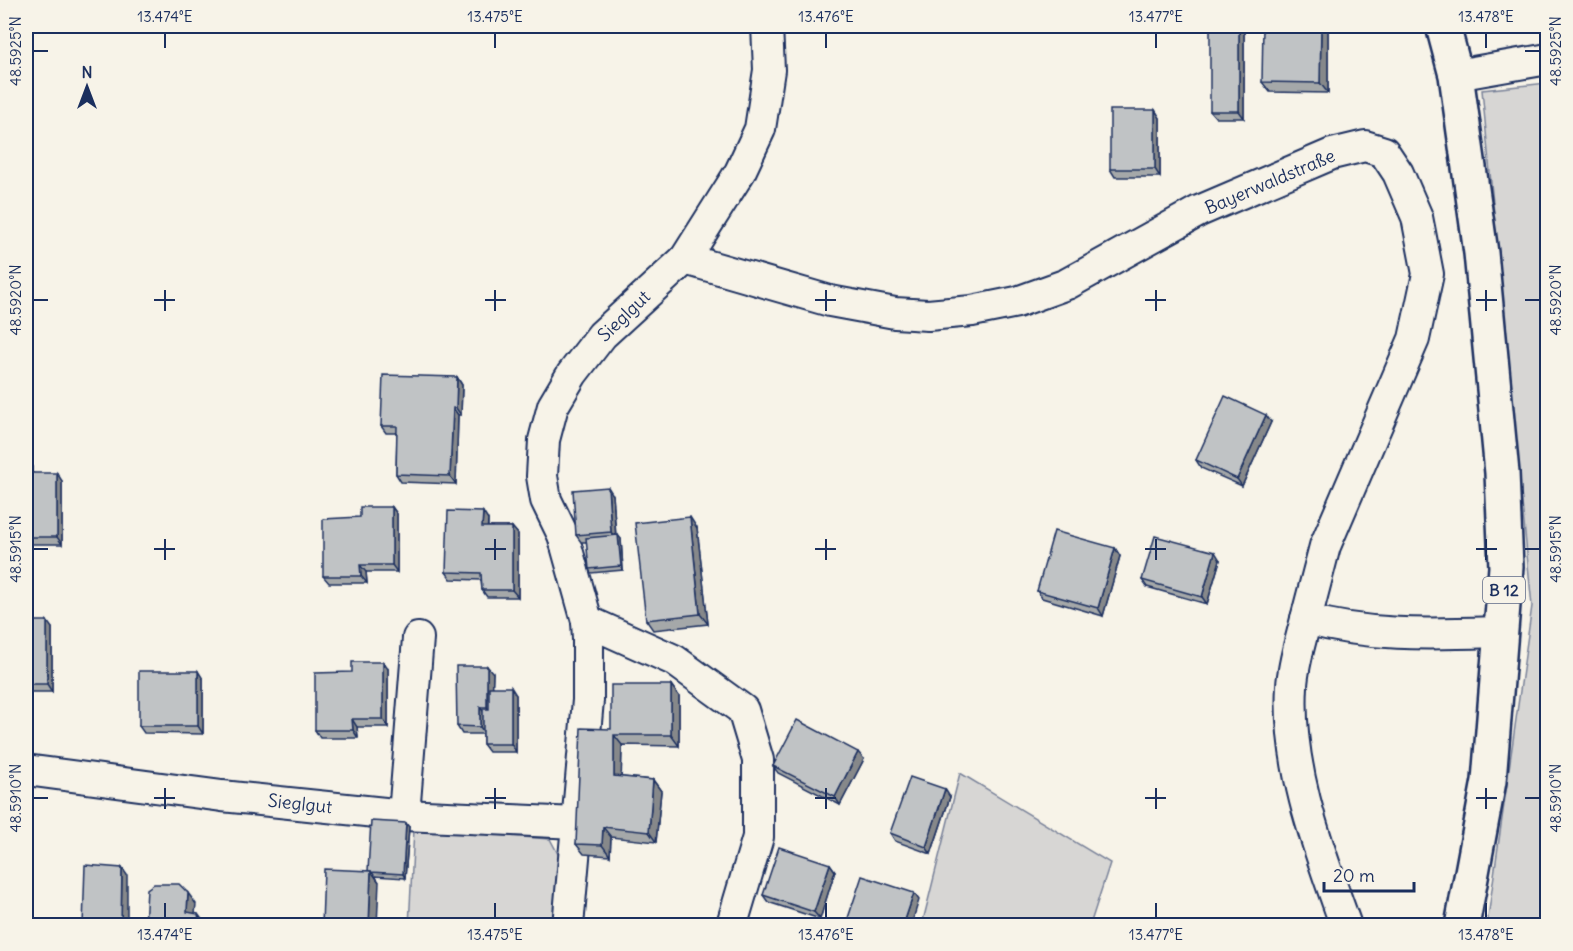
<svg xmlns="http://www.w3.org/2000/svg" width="1573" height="951" viewBox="0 0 1573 951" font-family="Delius,sans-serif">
<rect width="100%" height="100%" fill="#f7f3e8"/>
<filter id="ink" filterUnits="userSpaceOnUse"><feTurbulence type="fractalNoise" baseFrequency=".0167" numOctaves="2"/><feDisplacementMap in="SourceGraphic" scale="12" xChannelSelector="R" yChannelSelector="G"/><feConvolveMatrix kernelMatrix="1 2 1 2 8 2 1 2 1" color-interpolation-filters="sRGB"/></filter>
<g filter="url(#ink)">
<g fill="#d7d6d4" stroke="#798299" stroke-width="1.5">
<path d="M1547,83v842h-60l45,-319 -50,-516z"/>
<path d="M960,773l150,90 -20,62h-168z"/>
<path d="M414,829l136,10 9,17 -6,69 -144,1z"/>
</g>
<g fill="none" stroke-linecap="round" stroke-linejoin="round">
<g stroke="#1b2f5e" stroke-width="34">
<g id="minor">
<path d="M1456,75l92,-16"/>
<path d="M685,259l145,42 65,12 33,2 44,-4 45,-9 50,-18 132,-73 133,-57 33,-8 19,6 14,21 19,44 11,57 -14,65 -89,207 -19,73c64,18 128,15 195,13"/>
<path d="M1306,619c-5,21 -13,45 -14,67 -5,82 27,164 54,240"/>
<path d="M587,621l87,39 69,50 15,50v77l-26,87"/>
<path d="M26,770l196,26 182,19 172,8"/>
<path d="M404,815l14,-177"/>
<path d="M568,926l20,-226v-61l-1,-18 -24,-86 -17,-35 -4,-24 2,-36 9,-34 19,-32 30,-39 83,-76 55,-87 20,-43 9,-59 -2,-44"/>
</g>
</g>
<g stroke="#1b2f5e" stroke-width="38">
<path id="major" d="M1443,26l13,49 25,178 21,220 4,94 -17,214 -27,145"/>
</g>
<use href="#minor" stroke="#f7f3e8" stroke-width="30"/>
<use href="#major" stroke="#f7f3e8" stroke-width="33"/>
</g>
<g fill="#a5a8a9" stroke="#1b2f5e" stroke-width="1.5">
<path d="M1244,26v92h-28l-6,-7z"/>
<path d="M1328,26v67l-58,-1 -8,-10z"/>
<path d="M1155,110l5,8v59h-45l-5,-8z"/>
<path d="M457,377l5,8 -1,30h-3l-2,69 -55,-2 -5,-8 1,-41h-11l-5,-7z"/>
<path d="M1271,422l-29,64 -41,-18 -5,-8z"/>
<path d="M27,459l5,7v7l30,8v63h-31l-5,-7z"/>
<path d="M613,495l3,41 5,3 2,31 -32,3 -2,-4 -2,-27h-6l-5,-7z"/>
<path d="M392,507l5,7v58h-31l1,11h-38l-6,-7 37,-59z"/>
<path d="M488,520v7h24l6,7v63h-31l-5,-7 -1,-10 -30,-1 -5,-7z"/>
<path d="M697,528l11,96 -55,6 -7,-10z"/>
<path d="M1115,548l5,8 -17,60 -61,-18 -5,-7z"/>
<path d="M1220,560l-13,44 -60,-17 -5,-7z"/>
<path d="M26,621l26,7v64h-26z"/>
<path d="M388,669v58h-31l1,11h-38l-5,-8z"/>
<path d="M493,673l-1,14 24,8v57h-27l-6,-8v-10h-21l-5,-8z"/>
<path d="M203,679v55l-59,-1 -5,-7z"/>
<path d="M671,685l8,11v50l-57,-1 -1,32 32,3 8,11 -5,51 -45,-5 -1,19 -26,-2 -8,-10 35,-115z"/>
<path d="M864,759l-24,46 -62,-32 -5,-7z"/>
<path d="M950,797l-19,57 -36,-13 -5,-8z"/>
<path d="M409,827l-4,51 -30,-2 4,6 -11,-11z"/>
<path d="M830,864l5,7 -15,48 -52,-17 -5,-7z"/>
</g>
<g fill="#86888a" stroke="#1b2f5e" stroke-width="1.5">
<path d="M1239,26h5v92l-5,-7z"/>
<path d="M1321,26h7v67l-8,-10z"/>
<path d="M1155,110l5,8v59l-5,-8z"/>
<path d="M457,377l5,8 -1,30 -5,-7z"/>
<path d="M453,408l5,7 -2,69 -6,-8z"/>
<path d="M1266,415l5,7 -29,64 -5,-7z"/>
<path d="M27,459l5,7v15l-6,-8z"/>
<path d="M57,473l5,8v63l-5,-7z"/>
<path d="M608,487l5,8 3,45 -5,-8z"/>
<path d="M392,507l5,7v58l-5,-7z"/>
<path d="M483,512l5,8 -1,14 -5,-7z"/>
<path d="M690,517l7,11 11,96 -8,-10z"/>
<path d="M512,527l6,7v63l-6,-7z"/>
<path d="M618,535l3,4 2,31 -2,-4z"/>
<path d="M1115,548l5,8 -17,60 -5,-8z"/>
<path d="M1215,552l5,8 -13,44 -5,-7z"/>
<path d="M360,565l6,7 1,11 -6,-7z"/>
<path d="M47,621l5,7v64l-5,-8z"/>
<path d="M383,662l5,7v58l-5,-8z"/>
<path d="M487,666l6,7 -1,41 -5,-7z"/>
<path d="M198,671l5,8v55l-5,-8z"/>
<path d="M671,685l8,11v50l-8,-11z"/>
<path d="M511,687l5,8v57l-5,-8z"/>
<path d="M480,707l5,7v20l-5,-7z"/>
<path d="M352,719l5,8 1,11 -5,-8z"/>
<path d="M614,735l8,10 -1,42 -7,-11z"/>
<path d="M858,752l6,7 -24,46 -5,-8z"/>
<path d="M653,780l8,11 -5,51 -7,-10z"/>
<path d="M945,789l5,8 -19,57 -5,-7z"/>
<path d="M406,823l3,4 -4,51 -2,-4z"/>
<path d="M603,827l8,10 -1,19 -8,-11z"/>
<path d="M830,864l5,7 -15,48 -6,-7z"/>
<path d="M122,868l5,7v51h-6z"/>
<path d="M371,871l8,11 -2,44h-8z"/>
<path d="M188,893l8,11 -2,19 -7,-11z"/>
<path d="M914,893l5,7 -8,26h-8z"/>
<path d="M198,914l8,11v1h-6z"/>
</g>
<g fill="#c0c3c5" stroke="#1b2f5e" stroke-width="1.5">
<rect x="1210" y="26" width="29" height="85"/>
<path d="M1263,26h58l-1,57 -58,-1z"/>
<rect x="1110" y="110" width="45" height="59"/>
<path d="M383,375l74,2 -1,31h-3l-3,68 -54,-2 1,-48h-16z"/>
<path d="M1225,396l41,19 -29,64 -41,-19z"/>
<path d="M26,459h1l-1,14h31v64h-31z"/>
<path d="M608,487l3,45 -35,3 -3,-45z"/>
<path d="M360,507h32v58h-32l1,11h-38v-57l37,-2z"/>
<path d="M448,511l35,1 -1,15h30v63h-30l-1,-17 -35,-1z"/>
<path d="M690,517l10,97 -54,6 -11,-97z"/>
<path d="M1054,531l61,17 -17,60 -61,-17z"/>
<path d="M618,535l3,31 -32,3 -3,-31z"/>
<path d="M1155,536l60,16 -13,45 -60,-17z"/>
<rect x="26" y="621" width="21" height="63"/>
<path d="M352,662h31v57h-31l1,11h-38v-57l37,-1z"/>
<path d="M456,666h31v41h-7v20l-23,-1z"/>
<rect x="139" y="671" width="59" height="55"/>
<path d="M611,685h60v50h-57v41l39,4 -4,52 -46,-5 -1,18 -26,-1 5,-116 30,1z"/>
<path d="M489,687h22v57h-28v-35h6z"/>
<path d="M797,720l61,32 -23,45 -62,-31z"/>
<path d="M910,777l35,12 -19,58 -36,-14z"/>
<path d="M371,821l35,2 -3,51 -32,-2v-1h-3z"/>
<path d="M779,847l51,17 -16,48 -51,-17z"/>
<path d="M85,865l37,3 -1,58h-38z"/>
<path d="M324,869l47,2 -2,55h-47z"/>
<path d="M862,876l52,17 -11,33h-51l-6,-2z"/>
<path d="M154,884h25l9,9 -1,19 11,2 2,12h-55l2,-37z"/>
</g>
</g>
<path fill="none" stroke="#1b2f5e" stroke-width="2" d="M165,33v15M495,33v15M826,33v15M1156,33v15M1486,33v15M33,51h15M1525,51h15M165,290v21M495,290v21M826,290v21M1156,290v21M1486,290v21M33,300h15M154,300h21M485,300h21M815,300h21M1145,300h21M1476,300h21M1525,300h15M165,539v21M495,539v21M826,539v21M1156,539v21M1486,539v21M33,549h15M154,549h21M485,549h21M815,549h21M1145,549h21M1476,549h21M1525,549h15M165,788v21M495,788v21M826,788v21M1156,788v21M1486,788v21M33,798h15M154,798h21M485,798h21M815,798h21M1145,798h21M1476,798h21M1525,798h15M165,903v15M495,903v15M826,903v15M1156,903v15M1486,903v15"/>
<g text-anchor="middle" stroke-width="4.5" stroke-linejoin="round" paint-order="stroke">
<rect fill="#f7f3e8" stroke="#5d6a87" stroke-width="1.5" x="1483" y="577" width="42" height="26" rx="4.5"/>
<g font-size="16" font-weight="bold" fill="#1b2f5e">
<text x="1504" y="596">B 12</text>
</g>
<g font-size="18" fill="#1b2f5e" stroke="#f7f3e8">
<text transform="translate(1270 182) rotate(-23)" y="6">Bayerwaldstraße</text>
<text transform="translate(624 316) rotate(-44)" y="6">Sieglgut</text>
<text transform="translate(300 804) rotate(6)" y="6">Sieglgut</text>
</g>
</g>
<rect width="1573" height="951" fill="none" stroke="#f7f3e8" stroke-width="66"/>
<g transform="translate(87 87)" stroke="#f7f3e8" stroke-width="4.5" paint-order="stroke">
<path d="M0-4.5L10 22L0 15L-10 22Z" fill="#1b2f5e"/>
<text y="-9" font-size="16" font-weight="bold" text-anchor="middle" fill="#1b2f5e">N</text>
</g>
<path d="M1324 882v9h90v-9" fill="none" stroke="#1b2f5e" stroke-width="3"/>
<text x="1333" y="882" font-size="18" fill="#1b2f5e" stroke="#f7f3e8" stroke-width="4.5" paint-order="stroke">20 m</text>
<rect x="33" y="33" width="1507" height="885" fill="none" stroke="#1b2f5e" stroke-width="2"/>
<g font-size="15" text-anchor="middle" fill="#1b2f5e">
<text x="165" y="22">13.474°E</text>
<text x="495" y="22">13.475°E</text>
<text x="826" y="22">13.476°E</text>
<text x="1156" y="22">13.477°E</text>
<text x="1486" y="22">13.478°E</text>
<text transform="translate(16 51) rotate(-90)" y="5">48.5925°N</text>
<text transform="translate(1556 51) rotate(-90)" y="5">48.5925°N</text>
<text transform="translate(16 300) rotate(-90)" y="5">48.5920°N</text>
<text transform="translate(1556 300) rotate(-90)" y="5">48.5920°N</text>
<text transform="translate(16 549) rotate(-90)" y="5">48.5915°N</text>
<text transform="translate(1556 549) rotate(-90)" y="5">48.5915°N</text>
<text transform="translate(16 798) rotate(-90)" y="5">48.5910°N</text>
<text transform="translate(1556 798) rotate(-90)" y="5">48.5910°N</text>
<text x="165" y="940">13.474°E</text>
<text x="495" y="940">13.475°E</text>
<text x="826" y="940">13.476°E</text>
<text x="1156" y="940">13.477°E</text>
<text x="1486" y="940">13.478°E</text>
</g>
</svg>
